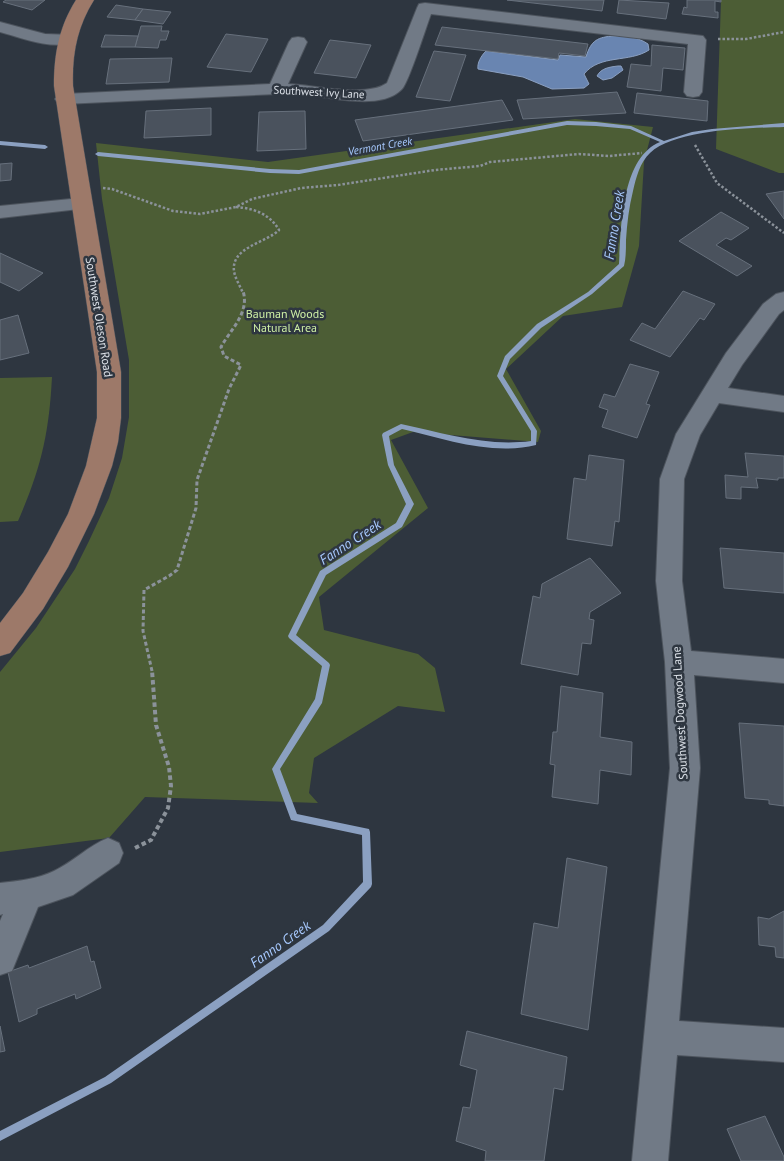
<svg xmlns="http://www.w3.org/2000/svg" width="784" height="1161" viewBox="0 0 784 1161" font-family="'PT Sans',sans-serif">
<rect width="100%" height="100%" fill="#2e3640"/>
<g fill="#4c5d35">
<path d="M721,0h63v173h-5l-63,-24z"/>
<path d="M575,119l78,8 -9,35 -5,84 -17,61 -59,9 -57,53 35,62 -3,11 -125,-10 -22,8 37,68 -109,89 5,33 94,24 17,14 10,44 -47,-6 -84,52 -5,35 9,10 -173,-6 -36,41 -109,14v-180l36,-44 39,-59 14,-28 20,-43 13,-40 7,-41v-57l-27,-161 -6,-56 172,19z"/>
<path d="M52,377c-3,57 -11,91 -34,144l-18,1v-144z"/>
</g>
<g fill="#6985b1" stroke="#8ba0c1">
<path d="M614,36c12,0 24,1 34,8l1,6c-20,13 -49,4 -65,24l5,10 -5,4 -32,1 -29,-12 -45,-8c-1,-6 3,-13 8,-18l72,9 2,-5 26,2c5,-17 12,-20 28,-21z"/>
<path d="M618,66h3l2,4 -11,8 -9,2 -6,-4c4,-8 13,-9 21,-10z"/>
</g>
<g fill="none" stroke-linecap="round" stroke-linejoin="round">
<g fill="#8ba0c1" fill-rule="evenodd">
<path d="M567,121l29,1 35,4 33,15 28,-9 20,-3 72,-6v4c-34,1 -108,2 -134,26 -10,9 -14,25 -17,38 -4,16 -6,32 -7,49 0,9 0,18 -2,26l-32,28 -51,34 -31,31 -7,17 34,55 -1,14c-44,11 -91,-6 -134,-16l-13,7 5,29 20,39 -12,23 -76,48 -30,60 33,28 1,2 -8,38 -42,66 17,45 72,15 1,3 2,52 -1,3 -42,44 -218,152 -111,58v-10l105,-54 218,-152 40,-43 -1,-47 -71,-15 -19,-51 43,-70 7,-33 -33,-28 -1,-2 32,-65 76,-48 10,-19 -18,-39 -6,-30 1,-2 18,-9c43,9 85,23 130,17v-10l-34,-55 8,-20 32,-32 51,-32 31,-28c2,-36 2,-106 41,-122l-30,-13 -34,-3 -29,-1 -268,49 -29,-1 -172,-17 -3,-2 3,-2 172,17 29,1z"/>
<path d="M0,141l45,4 3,2 -3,2 -45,-4z"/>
</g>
</g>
<g fill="#4a525d" stroke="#67707c">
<path d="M6,0h39l-13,10 -29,-8z"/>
<path d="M507,0h97l-2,11z"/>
<path d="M619,0l50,3 -3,16 -49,-6z"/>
<path d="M687,0h34v2l-6,-1v11h3v6l-36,-4 2,-7 3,1z"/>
<path d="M116,5l27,4 -8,11 -28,-3z"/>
<path d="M143,9l28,3 -8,12 -28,-4z"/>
<path d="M141,26h21l-1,5h8l-3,9h-6l-2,8 -23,-1z"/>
<path d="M442,27l146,17 -3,12 -26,-3 -1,6 -123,-14z"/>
<path d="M226,34l42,5 -17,33 -44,-5z"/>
<path d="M105,35l33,1 -3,11h-34z"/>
<path d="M330,40l41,5 -15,33 -42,-5z"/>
<path d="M652,45l33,3 -2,22 -20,-2 -2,23 -34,-4 4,-23 20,2z"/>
<path d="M434,51l32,4 -16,46 -34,-4z"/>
<path d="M172,58l-3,24 -63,2 4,-25z"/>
<path d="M617,92l9,21 -103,6 -6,-19z"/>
<path d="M637,93l71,8 -1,20 -73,-8z"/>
<path d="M502,100l11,20 -150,21 -8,-21z"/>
<path d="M211,108v27l-67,3 2,-27z"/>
<path d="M305,111l1,38 -49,2 2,-39z"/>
<path d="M12,163l-1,17 -11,1v-17z"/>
<path d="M784,191v28l-18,-25z"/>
<path d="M721,212l28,16 -18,12 -5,-2 -10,7 36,21 -15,10 -58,-35z"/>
<path d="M0,253l43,20 -24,18 -19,-9z"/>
<path d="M683,291l32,13 -11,16 -4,-2 -30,39 -40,-17 12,-17 13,6z"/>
<path d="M18,315l11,38 -29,7v-40z"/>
<path d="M630,364l29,8 -13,32 4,1 -13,33 -35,-11 6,-17 -9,-3 5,-13 11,3z"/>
<path d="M745,453l39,3v22h-6v2l-22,-2 2,10 -17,-1v12l-15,-1 -1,-23 23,2z"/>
<path d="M589,455l35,5 -5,62 -4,-1 -3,25 -45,-7 7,-61 12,2z"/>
<path d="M720,548l64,5v40l-60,-5z"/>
<path d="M590,558l31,35 -31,19 -1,7 5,1 -3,24 -9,-1 -4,32 -57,-11 12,-68 7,2 2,-14z"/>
<path d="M561,686l42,7 -3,44 32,5 -1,33 -31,-5 -2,34 -46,-7 3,-32 -5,-1 3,-32h4z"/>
<path d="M739,723l45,3v80l-15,-2v-4l-24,-2z"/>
<path d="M567,858l40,9 -19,163 -67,-16 13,-91 24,5z"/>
<path d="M784,911v47l-8,-1 -1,-10 -16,-2 -1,-28 11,2z"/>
<path d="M87,946l4,16 3,-1 7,27 -25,11 -1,-5 -38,15v5l-18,8 -11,-50 20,-7 1,3z"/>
<path d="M0,1026l5,25 -5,1z"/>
<path d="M467,1031l100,26 -4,33 -9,-2 -10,73h-59l1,-10 -30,-10 7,-34 7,1 7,-38 -17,-5z"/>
<path d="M765,1116l19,41v4h-43l-14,-32z"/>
</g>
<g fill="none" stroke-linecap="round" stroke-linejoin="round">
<g stroke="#4d545d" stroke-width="2">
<g id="minor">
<path d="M425,3l278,33 3,4 -4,52 -3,4 -6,1 -6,-1 -3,-4 4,-48 -257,-30c-5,13 -22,68 -29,75 -20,21 -65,9 -90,7 -12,-1 -23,-1 -35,-2l-213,10 -6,-1 -3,-4 3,-4 6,-1 206,-10 19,-42 3,-4 6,-1 6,1 3,4 -19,42c27,1 78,14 99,-1l30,-75 2,-4z"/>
<path d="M0,22l45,12 27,1 3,4 -3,4c-24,6 -49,-5 -72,-11z"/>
<path d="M81,198l7,2 3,4 -3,4 -88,10v-12z"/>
<path d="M784,292v18l-5,4 -37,51 -14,23 56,8v16l-65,-9 -19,32 -16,44 -2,102 9,70 93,8v24l-90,-8 6,93 -21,253 105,7v34l-107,-7 -9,106h-36l38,-393 -5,-106 -9,-81 4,-102 16,-45 50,-81 37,-49 13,-10z"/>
<path d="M108,838l11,5 4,10 -4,10 -46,32 -35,12 -26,64 -12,4v-54l3,-7 -3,1v-32c18,-2 38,-4 54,-12 19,-9 34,-25 54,-33z"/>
</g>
</g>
<g stroke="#4d545d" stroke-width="1">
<path id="major" d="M76,0h18c-17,27 -22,54 -21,86l48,286v46l-3,24 -6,24 -18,48 -26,53 -25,42 -33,44 -10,3v-33l23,-30 25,-41 20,-38 18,-48 11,-48v-46l-43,-286c0,-32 5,-59 22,-86z"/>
</g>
<g stroke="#8b929a" stroke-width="2.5" stroke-dasharray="2.5 2" stroke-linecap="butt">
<path d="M718,39h28l38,-7"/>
<path d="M695,145l22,38 67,50"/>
<path d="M103,188l9,1 61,22 27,3 36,-7 16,-8 49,-11 37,-3 97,-15 45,-4 10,-4 89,-8 30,2 33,-3"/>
<path d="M236,207c17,1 34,7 43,23 -13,13 -48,17 -45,41 1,7 6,15 9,22"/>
</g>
<path stroke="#8b929a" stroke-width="3" stroke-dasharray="4 2.5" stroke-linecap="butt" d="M152,671l-9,-40 1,-41 25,-14 8,-6 19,-62 1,-28 32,-91 12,-24 -17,-9 -3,-9c9,-17 29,-34 22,-56"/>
<path stroke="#8b929a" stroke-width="4" stroke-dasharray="4.5 3" stroke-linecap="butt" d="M135,848l16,-8 17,-32 3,-22 -2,-19 -13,-42 -4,-55"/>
<use href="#minor" fill="#717a86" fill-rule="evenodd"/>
<use href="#major" fill="#9d7969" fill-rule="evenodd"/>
</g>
<g text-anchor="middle" stroke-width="5" stroke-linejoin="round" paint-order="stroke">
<g font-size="11" fill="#dbe0e7" stroke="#2e3640">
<text transform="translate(319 92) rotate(3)" y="4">Southwest Ivy Lane</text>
</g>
<g font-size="11" font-style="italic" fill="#a7c9fe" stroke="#2e3640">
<text transform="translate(380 146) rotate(-10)" y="4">Vermont Creek</text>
</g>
<g font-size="12" fill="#cff0a5" stroke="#2e3640">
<text x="285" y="318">Bauman Woods<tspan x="285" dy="14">Natural Area</tspan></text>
</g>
<g font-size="12" fill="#dbe0e7" stroke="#2e3640">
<text transform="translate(99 317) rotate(81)" y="4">Southwest Oleson Road</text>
<text transform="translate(680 713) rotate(-93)" y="4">Southwest Dogwood Lane</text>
</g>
<g font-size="14" font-style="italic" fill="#a7c9fe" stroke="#2e3640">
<text transform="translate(614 225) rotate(-81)" y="5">Fanno Creek</text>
<text transform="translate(350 542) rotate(-33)" y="5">Fanno Creek</text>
<text transform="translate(280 944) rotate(-35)" y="5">Fanno Creek</text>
</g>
</g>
</svg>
